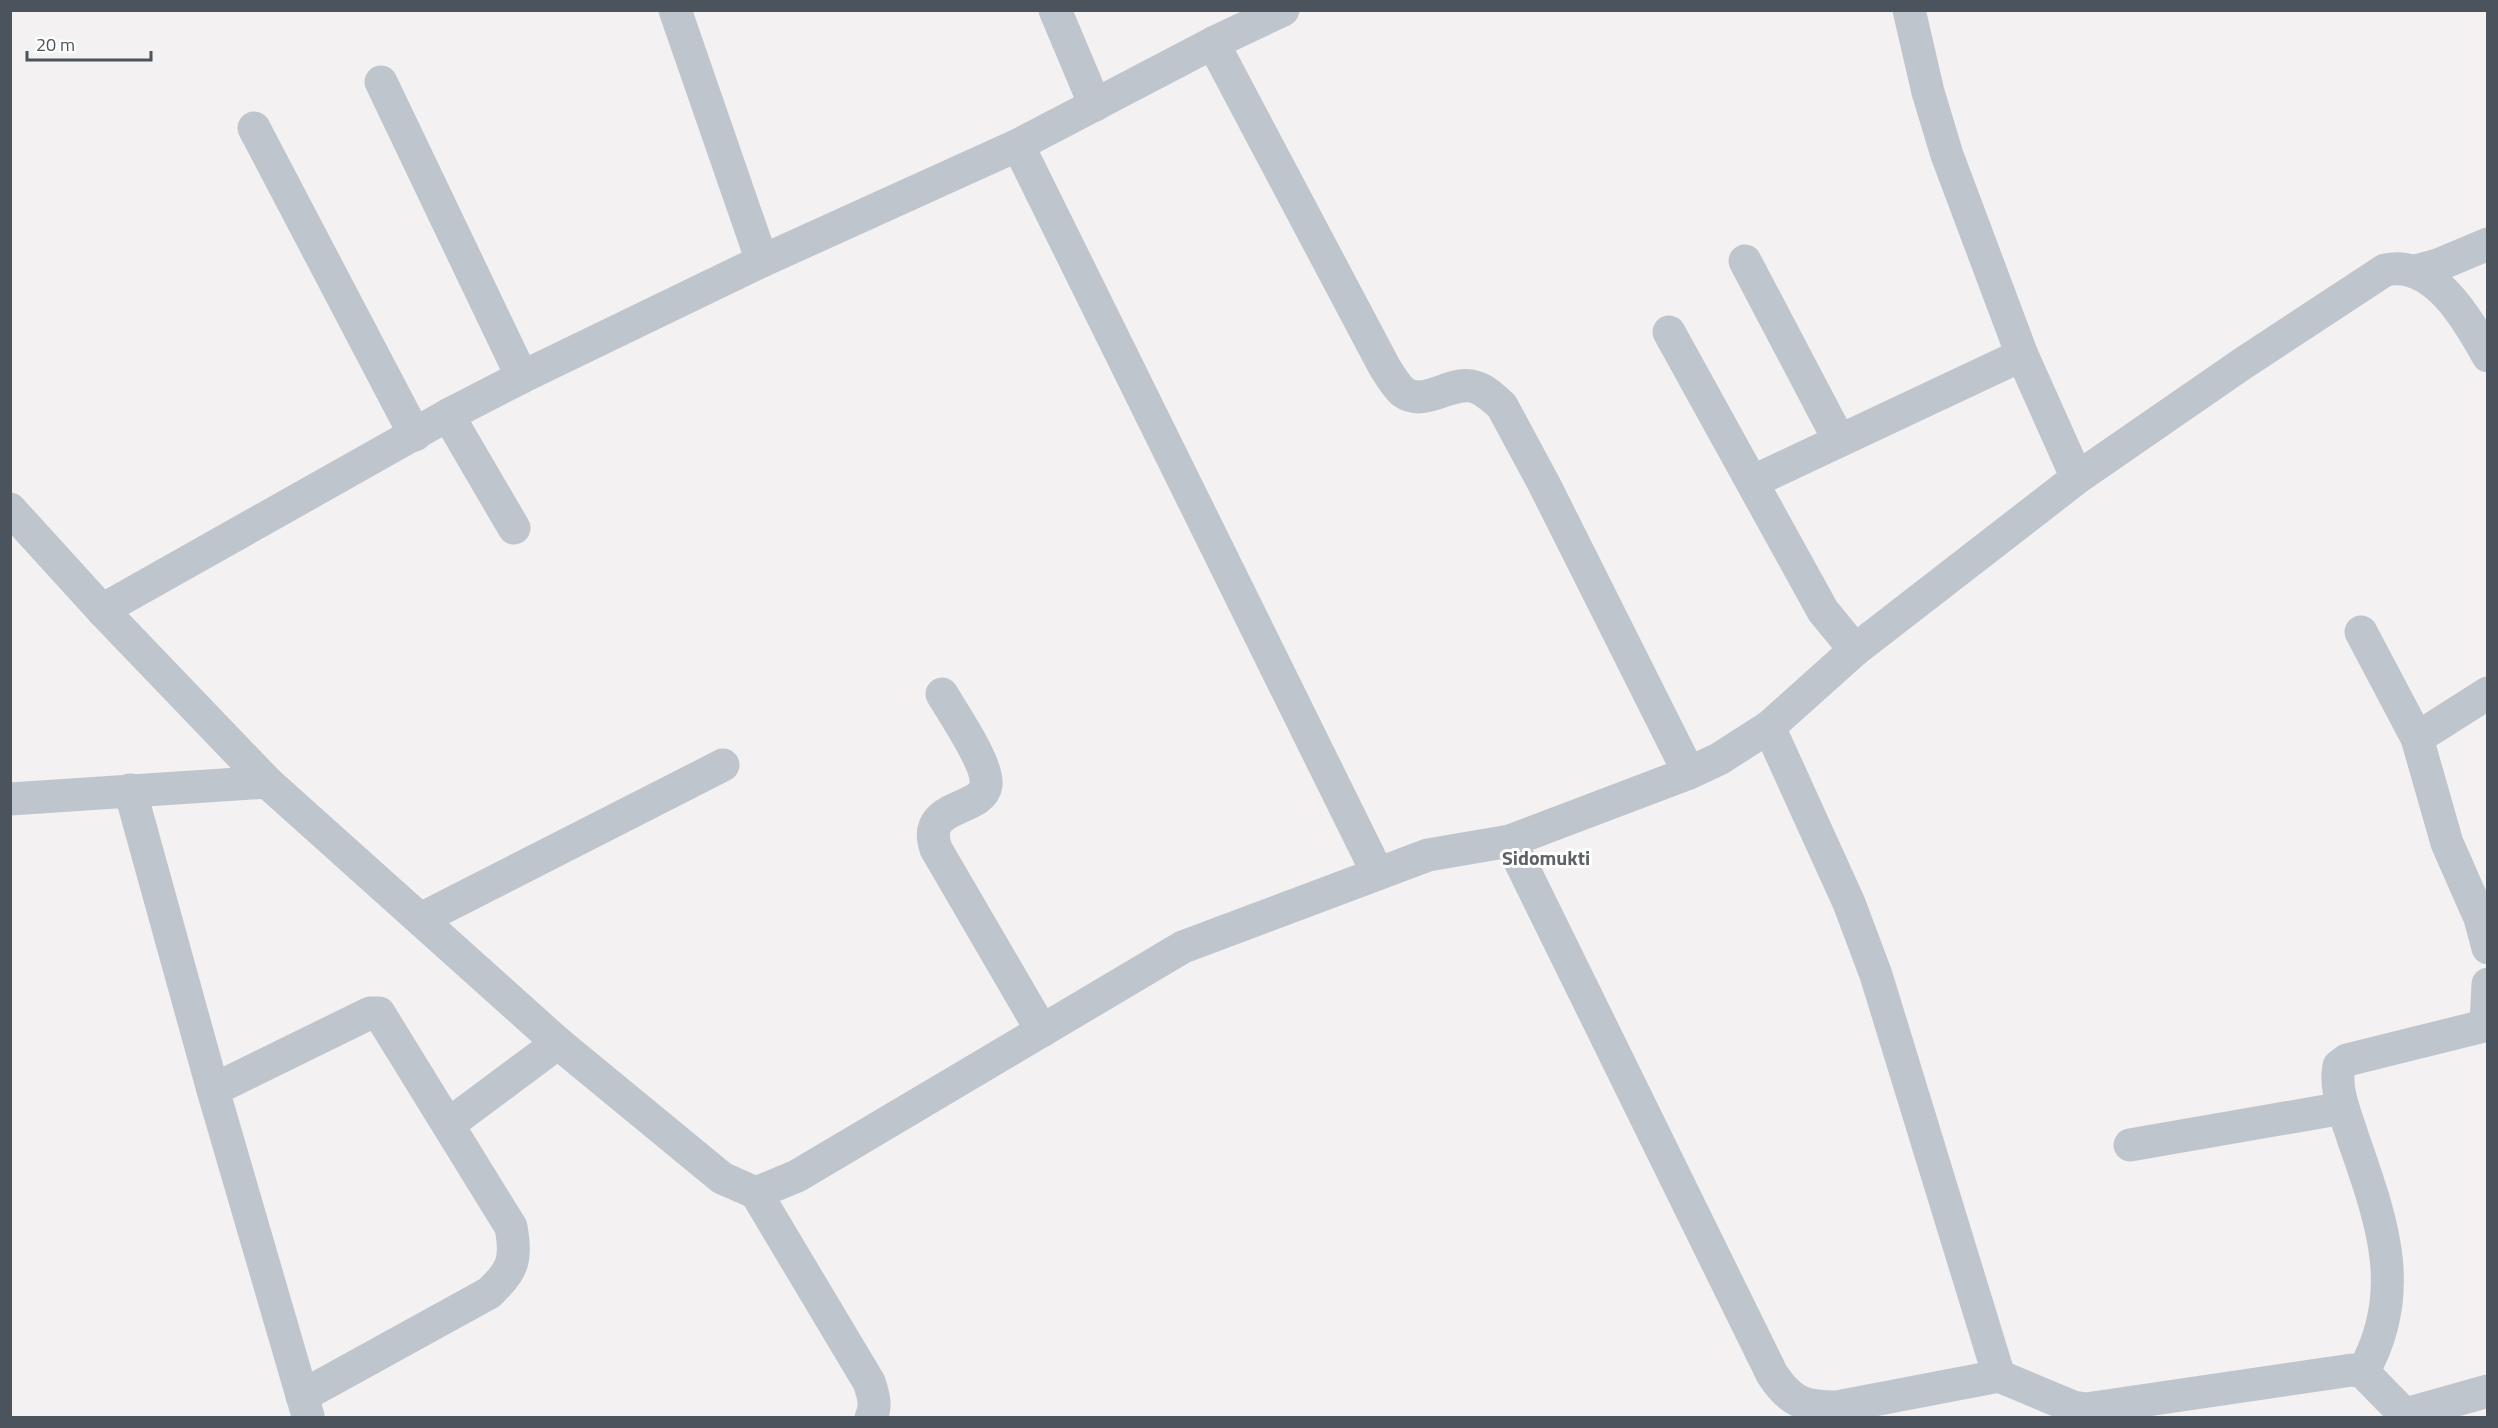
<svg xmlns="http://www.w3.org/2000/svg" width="2498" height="1428" viewBox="0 0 2498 1428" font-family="'Titillium Web',sans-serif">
<rect width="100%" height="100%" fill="#f3f1f1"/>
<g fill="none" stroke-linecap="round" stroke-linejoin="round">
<g stroke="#bfc5cc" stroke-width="33">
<path d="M675,10l87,251"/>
<path d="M1055,10l40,95"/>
<path d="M1909,10l19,82 19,63 75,200 55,123"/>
<path d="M1213,43l171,323c5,8 11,19 19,26 22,16 49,-13 72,-5 11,3 19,12 27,19l42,78 145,289"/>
<path d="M381,82l141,295"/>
<path d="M254,128l161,307"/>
<path d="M1018,145l359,727"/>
<path d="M1745,261l94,179"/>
<path d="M2416,271l22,-6 50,-21"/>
<path d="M1669,332l154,279 32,39"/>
<path d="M448,415l66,113"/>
<path d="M1752,482l270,-127"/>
<path d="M10,509l92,101 165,172 291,261 164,135 34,15 41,-17 386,-229 245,-92 82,-14 179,-68 30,-14 50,-32 86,-77 222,-172 165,-114 143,-94c49,-11 83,50 103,86"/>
<path d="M102,610l346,-195 74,-38 240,-116 256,-116 195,-102 70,-33"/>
<path d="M2361,632l56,106 30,105 33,75 8,30"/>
<path d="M942,694c11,19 47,71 44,91 -4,28 -66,17 -50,64l106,182"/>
<path d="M1769,727l80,176 27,72 123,401 74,31 13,2 266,-39 11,2 5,5 40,41"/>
<path d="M2417,738l71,-45"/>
<path d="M130,790l83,300 95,326"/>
<path d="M10,799l257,-17"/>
<path d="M1510,841l262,533c18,28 32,33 65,33l162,-31"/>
<path d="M421,919l302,-154"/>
<path d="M2486,1025l2,-41"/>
<path d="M213,1090l157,-77h9l132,214c6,32 2,44 -22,66l-187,103"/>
<path d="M449,1124l109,-81"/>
<path d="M2130,1145l213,-37"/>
<path d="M756,1193l113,189c4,12 8,23 2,36"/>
<path d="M2363,1372c46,-81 18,-153 -10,-234 -7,-22 -19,-49 -14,-72l8,-6 141,-35"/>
<path d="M2406,1414l82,-23"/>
</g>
</g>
<g text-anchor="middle" stroke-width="6" stroke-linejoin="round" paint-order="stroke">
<g font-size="20" font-weight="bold" fill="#5e6165" stroke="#fff">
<text x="1546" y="865">Sidomukti</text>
</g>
</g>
<rect width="2498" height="1428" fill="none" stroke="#4b545d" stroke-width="24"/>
<path d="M27 51v9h124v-9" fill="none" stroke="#4b545d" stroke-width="3"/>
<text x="36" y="51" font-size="18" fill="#4b545d" stroke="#ffffff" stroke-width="4.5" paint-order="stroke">20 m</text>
</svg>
